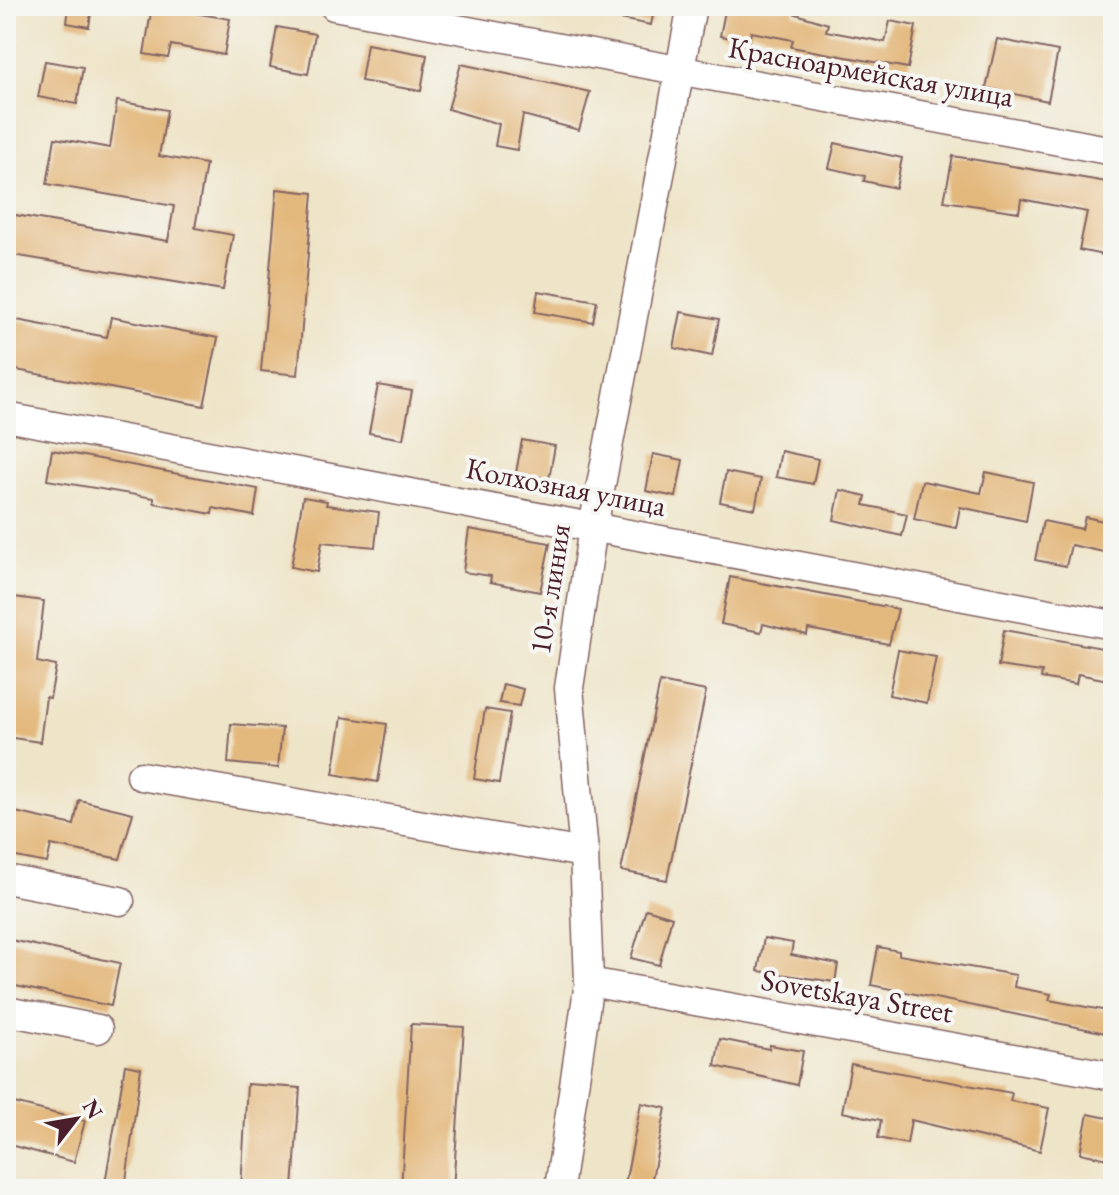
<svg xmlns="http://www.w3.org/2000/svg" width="1119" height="1195" viewBox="0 0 1119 1195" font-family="'EB Garamond',serif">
<rect width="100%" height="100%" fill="#f6f6f2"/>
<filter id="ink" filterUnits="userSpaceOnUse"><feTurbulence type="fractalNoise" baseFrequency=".0125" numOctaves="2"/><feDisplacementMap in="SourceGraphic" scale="16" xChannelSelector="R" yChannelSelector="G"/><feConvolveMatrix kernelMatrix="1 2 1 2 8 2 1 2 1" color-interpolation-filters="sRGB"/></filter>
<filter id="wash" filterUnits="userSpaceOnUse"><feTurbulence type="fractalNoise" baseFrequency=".006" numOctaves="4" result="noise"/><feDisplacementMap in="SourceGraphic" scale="32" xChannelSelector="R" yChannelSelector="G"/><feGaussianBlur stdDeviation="1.8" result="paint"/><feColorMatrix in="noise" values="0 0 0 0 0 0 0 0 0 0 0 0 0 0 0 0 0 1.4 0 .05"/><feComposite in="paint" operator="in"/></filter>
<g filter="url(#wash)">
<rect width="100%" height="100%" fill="#eee4c8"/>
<g id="blocks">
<g fill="#e3b87d">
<path d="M69,6h23l-3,21 -22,-4z"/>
<path d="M152,6l78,13 -6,36 -53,-10 -3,13 -24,-4z"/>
<path d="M600,6h55l-4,19 -52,-10z"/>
<path d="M726,6l68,2 -1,5 35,11 -2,7 59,11 5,-21 26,5 -8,42 -117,-21 2,-7 -42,-8 -2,9 -29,-5z"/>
<path d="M277,27l38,7 -7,40 -38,-7z"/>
<path d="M997,39l61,12 -10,50 -62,-13z"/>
<path d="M367,44l60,11 -6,36 -60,-10z"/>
<path d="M45,61l38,6 -6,37 -39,-7z"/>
<path d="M461,64l129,28 -11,38 -56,-15 -6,35 -22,-4 4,-22 -51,-15z"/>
<path d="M117,101l50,9 -8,46 47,8 -11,64 38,7 -10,55 -216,-36 8,-39 153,26 6,-35 -127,-22 8,-46 55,10z"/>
<path d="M835,143l67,15 -6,30 -32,-7 1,-5 -36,-8z"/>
<path d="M953,156l160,27v74l-34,-7 8,-38 -66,-13 -2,13 -75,-11z"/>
<path d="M277,189l36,4 -15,182 -37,-4z"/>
<path d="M538,291l59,10 -4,21 -58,-10z"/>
<path d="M681,312l38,7 -7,37 -38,-8z"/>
<path d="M111,317l107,21 -14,68 -198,-38v-50l101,19z"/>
<path d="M378,385l34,6 -9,48 -34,-6z"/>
<path d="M522,440l33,6 -6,33 -33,-6z"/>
<path d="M52,450l206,39 -4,27 -41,-8 -1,6 -58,-11v-5l-107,-18z"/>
<path d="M781,451l37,8 -5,25 -37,-7z"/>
<path d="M653,454l30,6 -7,37 -30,-6z"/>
<path d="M726,472l35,7 -6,30 -35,-7z"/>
<path d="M986,472l47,10 -7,39 -66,-14 -4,21 -42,-9 8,-38 59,12z"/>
<path d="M840,490l26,6 -2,9 43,9 -5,22 -68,-16z"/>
<path d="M303,497l24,4 -1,4 53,7 -4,35 -53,-5 -5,30 -26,-5z"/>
<path d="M1085,517l28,6v31l-42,-9 -5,21 -31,-6 8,-39 39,8z"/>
<path d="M469,529l81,14 -10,49 -50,-10 1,-6 -28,-4z"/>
<path d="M730,577l168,32 -9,35 -81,-15 -1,6 -44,-11 -2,8 -40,-8z"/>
<path d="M14,597l30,4 -7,61 19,4 -6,32 -4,-1 -6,45 -34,-5v-78z"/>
<path d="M1004,630l109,20v31l-35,-7 -2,10 -35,-6 1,-6 -44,-6z"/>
<path d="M898,650l38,7 -9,46 -38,-8z"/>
<path d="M660,682l46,9 -39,189 -46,-9z"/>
<path d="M503,684l20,5 -4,17 -20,-3z"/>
<path d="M485,709l25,4 -11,70 -25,-4z"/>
<path d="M342,717l45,7 -9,58 -45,-8z"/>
<path d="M231,724l51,4 -4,40 -50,-5z"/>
<path d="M79,800l54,13 -13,46 -69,-14 -4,18 -41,-8v-45l68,15z"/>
<path d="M646,909l26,8 -13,48 -28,-7z"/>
<path d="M764,938l29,5 -2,12 47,9 -3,18 -77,-11z"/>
<path d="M6,939l114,24 -9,43 -105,-22z"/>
<path d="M878,947l21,4v4l117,20 -2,12 37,7 -2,6 64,12 -2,22 -240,-49z"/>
<path d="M411,1024l53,3 -11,162h-52z"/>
<path d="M720,1039l49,10 1,-4 33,6 -6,34 -82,-19z"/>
<path d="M851,1064l161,29 -2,8 39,7 -9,43 -129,-31 -4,24 -29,-6 3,-18 -39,-8z"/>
<path d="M125,1065l16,3 -16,121h-21z"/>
<path d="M247,1084l53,4 -7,101h-52z"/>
<path d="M6,1101l79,20 -11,41 -68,-18z"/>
<path d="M641,1103l25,5 -16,81h-26z"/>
<path d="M1088,1114l25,5v41l-33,-7z"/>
</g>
</g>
</g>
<g filter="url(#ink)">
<use href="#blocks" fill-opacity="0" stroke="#836462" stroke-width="2"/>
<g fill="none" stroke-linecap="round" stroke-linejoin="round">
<g stroke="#836462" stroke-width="31">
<g id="minor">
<path d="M334,6l779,145"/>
<path d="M6,417l1107,208"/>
<path d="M141,776l443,77"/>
<path d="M6,879l114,22"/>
<path d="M589,982l524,94"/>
<path d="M6,1011l92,18"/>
<path d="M559,1189l30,-207 -5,-129 -15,-165 24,-161 99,-521"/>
</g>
</g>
<use href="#minor" stroke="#fff" stroke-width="28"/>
</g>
</g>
<g text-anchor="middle" stroke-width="8" stroke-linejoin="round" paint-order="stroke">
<g font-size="30" fill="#4a1f2b" stroke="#f6f6f2">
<text transform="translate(871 72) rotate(10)" y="10">Красноармейская улица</text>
<text transform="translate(566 487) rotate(11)" y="10">Колхозная улица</text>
<text transform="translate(550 589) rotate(-81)" y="10">10-я линия</text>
<text transform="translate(857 996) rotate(10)" y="10">Sovetskaya Street</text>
</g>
</g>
<rect width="1119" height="1195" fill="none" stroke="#f6f6f2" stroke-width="32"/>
<g transform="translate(76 1119) rotate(59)" stroke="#f6f6f2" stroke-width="6" paint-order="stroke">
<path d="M0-6L14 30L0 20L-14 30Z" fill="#4a1f2b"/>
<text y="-12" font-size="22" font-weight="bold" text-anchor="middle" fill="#4a1f2b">N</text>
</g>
</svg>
